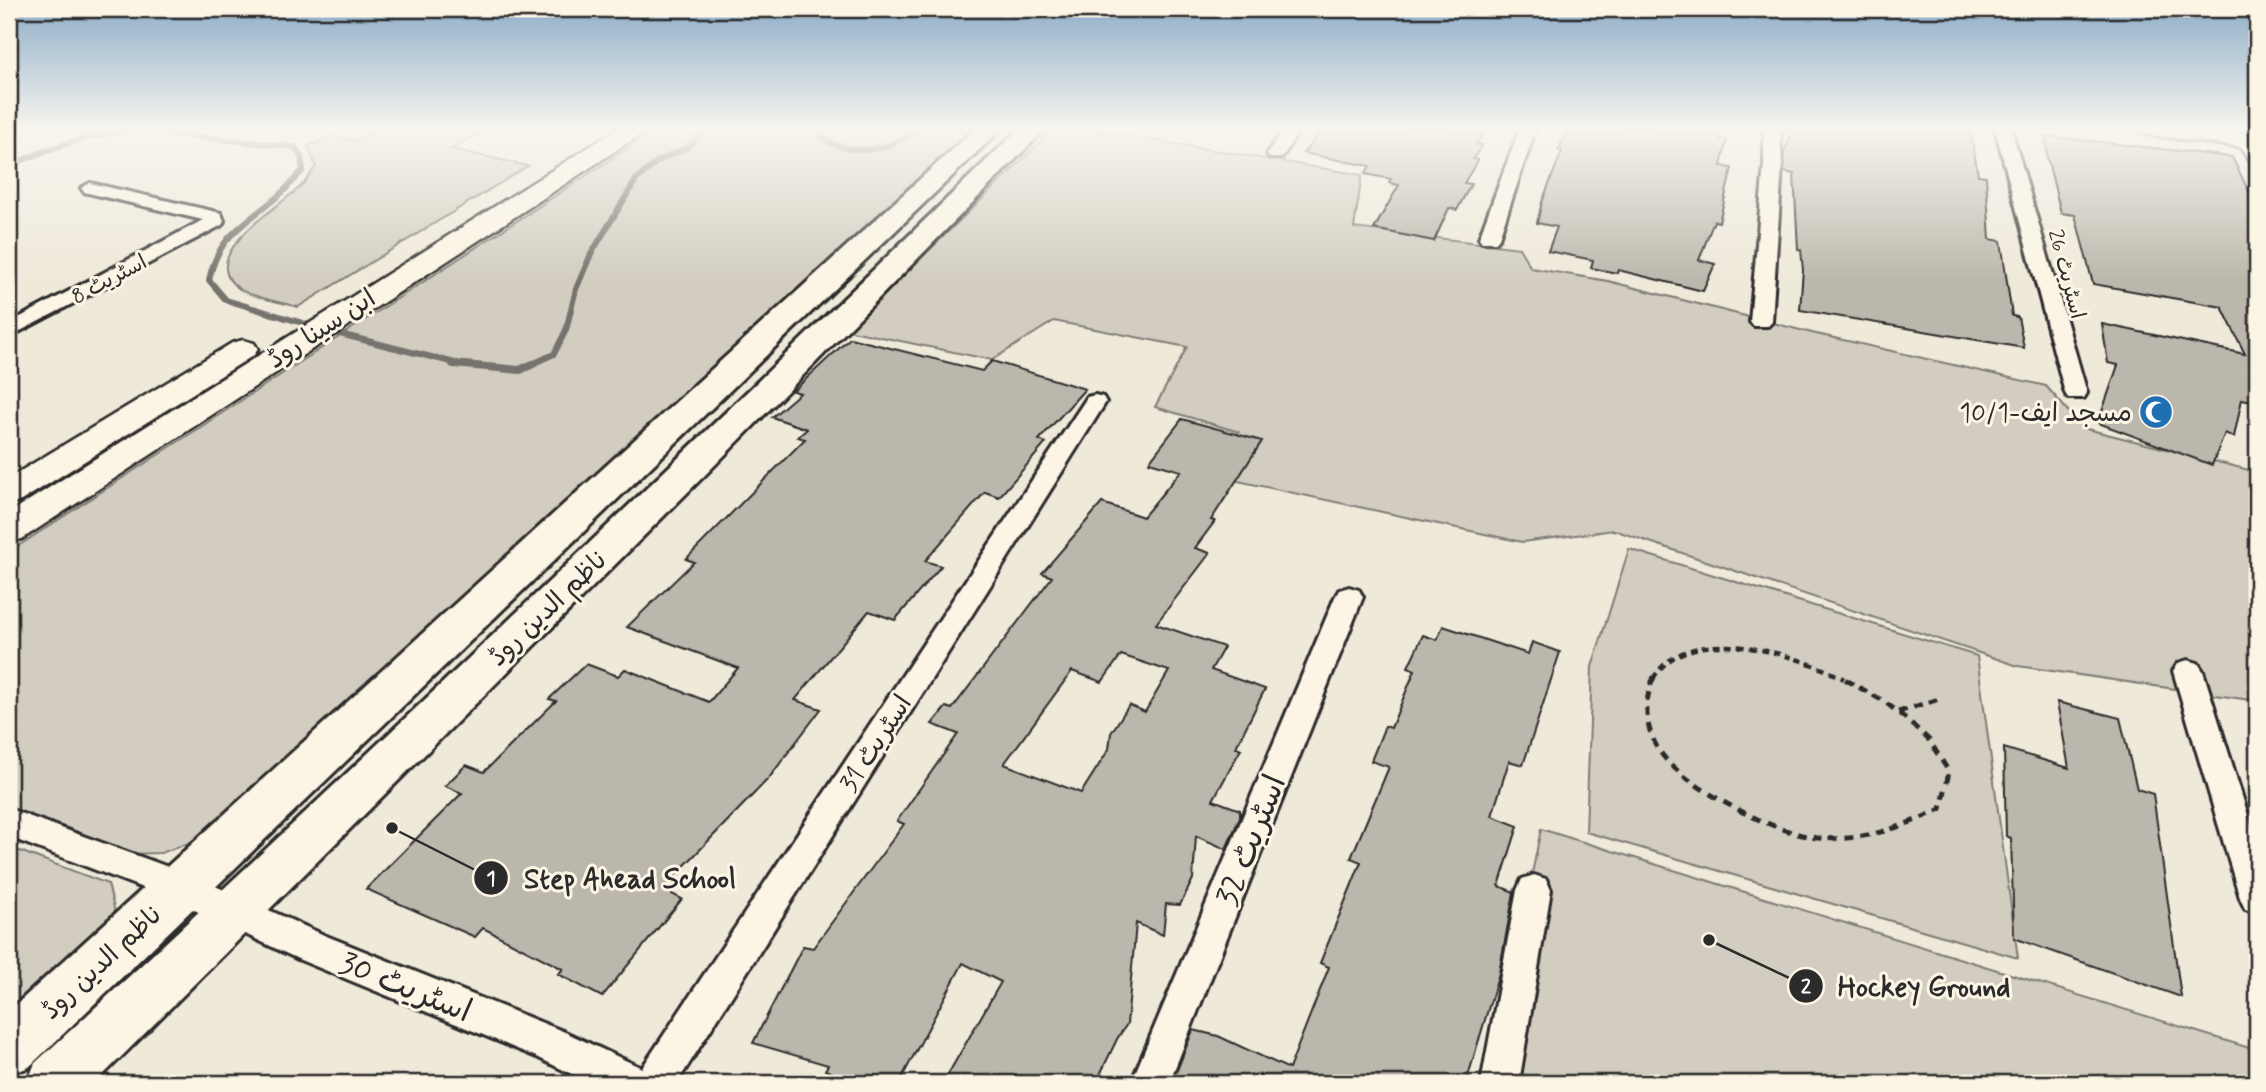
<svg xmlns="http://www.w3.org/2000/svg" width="2266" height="1092" viewBox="0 0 2266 1092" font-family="Mynerve,'Playpen Sans Arabic',sans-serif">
<rect width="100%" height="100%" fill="#efe9da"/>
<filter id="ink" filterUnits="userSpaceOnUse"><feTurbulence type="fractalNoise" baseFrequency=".0143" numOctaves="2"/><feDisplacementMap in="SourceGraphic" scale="14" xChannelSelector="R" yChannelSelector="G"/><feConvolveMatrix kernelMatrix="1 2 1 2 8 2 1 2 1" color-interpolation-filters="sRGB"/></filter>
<g filter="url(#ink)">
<g fill="#d2cdc0" stroke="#7e7c76" stroke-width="2">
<path d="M381,128h108l-38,21 77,17 -230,141c-17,-5 -41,-8 -57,-17 -50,-32 38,-83 59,-103 6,-5 11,-14 16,-21l-8,-20 28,-11 19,6z"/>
<path d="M659,128h321l-698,646 -80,64 -41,15 -33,1 -119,-47v-255z"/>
<path d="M1055,128h25l282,47 -8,53 165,20 12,20 77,13 204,52 234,53 37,42 174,44v229l-239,-35 -404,-136 -92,12 -298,-64 15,-46 -84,-25 32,-60 -133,-26 -62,39 -145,-30z"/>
<path d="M1629,549l348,107 41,302 -432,-126 6,-165z"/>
<path d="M1541,829l715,221 1,33h-767z"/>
<path d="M9,847l99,37 7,28 -17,39 -89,85z"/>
</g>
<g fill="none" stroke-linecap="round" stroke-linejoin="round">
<g stroke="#75736d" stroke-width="6">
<path d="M824,128l-2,9c31,22 68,14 96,-9"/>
<path d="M9,182l7,-19c38,-17 76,-29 118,-33l161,17 6,10 2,13c-10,11 -19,22 -31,31 -31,26 -54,36 -63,79l17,20 90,27"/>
<path d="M328,331l135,34"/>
<path d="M530,365l24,-11 12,-24 10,-41 15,-35 45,-74 22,-19 30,-14 15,-15 11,-4"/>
</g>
<path stroke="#75736d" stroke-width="8" d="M453,364l67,6 13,-6"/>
</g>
<g fill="#bcb7ac" stroke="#2b2b2b" stroke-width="2" fill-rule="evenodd">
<path d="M1324,128h164l-12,16 6,1 -9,14 5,1 -14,23 7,1 -14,26 -8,-2 -15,33 -60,-12 25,-44 -10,-2 2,-4 -26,-5 5,-8 -67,-13z"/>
<path d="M1570,128h152l-2,11 7,1 -6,26 11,2 -13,54 -5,-1 -15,39 16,4 -12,27 -85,-21 -1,3 -26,-5 2,-8 -45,-9 9,-24 -20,-4 5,-21 20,-51 -4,-1z"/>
<path d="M1789,128h181l8,47 8,1 4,63 11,2 11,75 6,1 6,31 -224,-38 3,-40 -2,-20 -3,-1 -4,-75 -10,-2v-20l6,-13z"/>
<path d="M2046,136l186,21 25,51v194l-15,-3 -8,38 -9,-4 -13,32 -114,-42 20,-58 -10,-2 -6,-39 143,30 -23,-47 -129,-23 -18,-69 -14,-2 -14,-56z"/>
<path d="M850,338l132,33 10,-10 93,28 -46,51 7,3 -47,54 -14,-5 -60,69 16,5 -46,54 -26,-9 -74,89 26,9 -52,69 -107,111 20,10 -80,98 -44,-23 5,-5 -80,-41 -8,9 -109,-48 96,-96 -17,-7 21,-21 18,7 72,-71 -7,-2 37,-35 32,12 7,-7 84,33 29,-34 -111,-41 67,-65 -8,-3 119,-120 -7,-2 9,-8 -35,-12 28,-24 -7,-2z"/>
<path d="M1182,419l80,22 -51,79 4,1 -20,27 15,5 -54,71 68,23 -13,23 54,19 -29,58 5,2 -28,51 27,10v7l-14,32 -30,-13 -3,43 -13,26 -14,-1 -3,31 -27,-12 -9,101 -10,15 -21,44h-153l58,-101 -38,-19 -64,120h-42l-32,-13 3,-5 -75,-22 50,-97 10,2 91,-124 -7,-3 61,-87 -26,-10 14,-17 6,2 100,-132 -10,-4 60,-70 41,14 38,-46 -32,-9zM1121,655l48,16 -24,41 -16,-7 -18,28 -2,16 -28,44 -77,-29 68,-93 30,11z"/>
<path d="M1443,626l85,28 4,-12 28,10 -37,113 -14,-4 -17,55 26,10 -19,60 15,6 -15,81 -33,110h-294l21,-53 25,6 71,33 40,-102 -9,-4 41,-101 -10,-4 38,-91 -18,-6 14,-35 6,2 24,-58 -7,-3 15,-32 14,5z"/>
<path d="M2057,702l63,16 17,71 16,5 28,203 -167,-59 -3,-100 -5,-2 -2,-88 65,20z"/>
</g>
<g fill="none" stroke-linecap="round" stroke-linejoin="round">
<g stroke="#2b2b2b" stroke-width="6">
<g id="minor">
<path d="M1284,128h16l-18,30h-12l-3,-4z"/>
<path d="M1520,128h16l-37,110 -3,4h-14l-3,-4z"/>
<path d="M1764,128h16l2,37 -10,157 -4,4h-14l-4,-4 14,-157z"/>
<path d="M1995,128h16l76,265 -3,5h-16l-3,-5z"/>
<path d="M2246,136l6,1 5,8v17l-6,-1 -14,-20z"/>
<path d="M90,183l131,30 3,8 -2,4 -213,112v-14l194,-103 -119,-28 -3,-4z"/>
<path d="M1095,395l8,2 3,5 -429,681h-87l-51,-25 -241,-99 -129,-61 -160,-61v-28l184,67 131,59 241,97 77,36 442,-666 3,-5z"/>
<path d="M1349,587l10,3 4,7 -194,486h-38l204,-486 4,-7z"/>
<path d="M2188,660l10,3 5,8 54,173v69l-12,-4 -5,-11 -67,-227 5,-8z"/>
<path d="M1534,875l12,4 5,11 -32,193h-38l36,-193 5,-11z"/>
</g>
</g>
<g stroke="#2b2b2b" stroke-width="5">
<g id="secondary">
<path d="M619,128h28l-4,5 -621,406 -13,3v-29z"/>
<path d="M243,340l11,3 4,6 -4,6 -233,146 -12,3v-26l223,-135z"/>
</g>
</g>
<g stroke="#2b2b2b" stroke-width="6">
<g id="primary">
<path d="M976,128h26l-973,939 -20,8v-64z"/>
<path d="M1020,128h26l-337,343 -614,612h-68l8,-20c334,-306 660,-620 985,-935z"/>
<path d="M2138,128h67l52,7v14l-107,-14 -9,-2z"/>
</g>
</g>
<path stroke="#2b2b2b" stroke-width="4.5" stroke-dasharray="7 5" stroke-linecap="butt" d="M1653,679c34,-60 144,-25 191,0"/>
<g stroke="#2b2b2b" stroke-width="5" stroke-dasharray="9 7" stroke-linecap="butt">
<path d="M1654,677c-12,26 -9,57 10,80 25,32 113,77 154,81 45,4 84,-11 123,-29l8,-37 -20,-32 -24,-22 -20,-16 -44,-25"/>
<path d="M1898,712l44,-14"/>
</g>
<use href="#minor" fill="#fcf5e5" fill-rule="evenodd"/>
<use href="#secondary" fill="#fcf5e5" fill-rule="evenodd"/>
<use href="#primary" fill="#fcf5e5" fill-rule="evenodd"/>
</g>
</g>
<linearGradient id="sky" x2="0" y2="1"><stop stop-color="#8dadc8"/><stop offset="0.46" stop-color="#f8f5ee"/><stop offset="1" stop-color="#f8f5ee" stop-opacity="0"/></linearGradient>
<rect width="2266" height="281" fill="url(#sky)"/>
<defs>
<g id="mosque-disc" transform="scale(1.75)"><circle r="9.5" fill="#1f6fb2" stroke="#fcf5e5"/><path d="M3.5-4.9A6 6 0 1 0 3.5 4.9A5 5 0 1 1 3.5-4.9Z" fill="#fff"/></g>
</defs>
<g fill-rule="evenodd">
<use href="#mosque-disc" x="2156" y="412"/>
</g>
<g text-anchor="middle" stroke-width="6" stroke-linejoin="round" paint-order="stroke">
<g font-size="21" fill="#2b2b2b" stroke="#fcf5e5">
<text transform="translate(2067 274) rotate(75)" y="7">اسٹریٹ 26</text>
<text transform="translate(109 279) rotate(-28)" y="7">اسٹریٹ 8</text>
</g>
<g font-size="26" fill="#2b2b2b" stroke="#fcf5e5">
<text transform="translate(321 328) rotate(-33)" y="9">ابن سینا روڈ</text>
<text transform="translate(547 608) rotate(-44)" y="9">ناظم الدین روڈ</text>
<text transform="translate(875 743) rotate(-57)" y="9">اسٹریٹ 31</text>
<text transform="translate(101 962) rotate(-43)" y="9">ناظم الدین روڈ</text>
</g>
<g font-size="26" fill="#2b2b2b" stroke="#fcf5e5" text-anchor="end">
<text x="2132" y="421">مسجد ایف-10/1</text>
</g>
<g font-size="32" fill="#2b2b2b" stroke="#fcf5e5">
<text transform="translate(1250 840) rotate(-68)" y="11">اسٹریٹ 32</text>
<text transform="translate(406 986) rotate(22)" y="11">اسٹریٹ 30</text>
</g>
</g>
<path fill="none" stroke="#2b2b2b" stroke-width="2.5" d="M392 828L491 878M1709 940L1806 986"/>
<g fill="#2b2b2b" stroke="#fcf5e5" stroke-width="2.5">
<circle cx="392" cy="828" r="7"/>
<circle cx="1709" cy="940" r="7"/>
<circle cx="491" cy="878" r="18"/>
<circle cx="1806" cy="986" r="18"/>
</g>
<g font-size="21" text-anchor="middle" font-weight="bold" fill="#fff">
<text x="491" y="885">1</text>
<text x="1806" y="993">2</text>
</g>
<g font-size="28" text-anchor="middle" font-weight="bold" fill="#2b2b2b" stroke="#fcf5e5" stroke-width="6" stroke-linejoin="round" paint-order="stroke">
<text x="630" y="888">Step Ahead School</text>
<text x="1924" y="996">Hockey Ground</text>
</g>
<rect width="2266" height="1092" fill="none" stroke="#fcf5e5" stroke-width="35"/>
<rect x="18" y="18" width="2231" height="1057" fill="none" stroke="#2b2b2b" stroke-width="2.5" filter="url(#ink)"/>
</svg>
